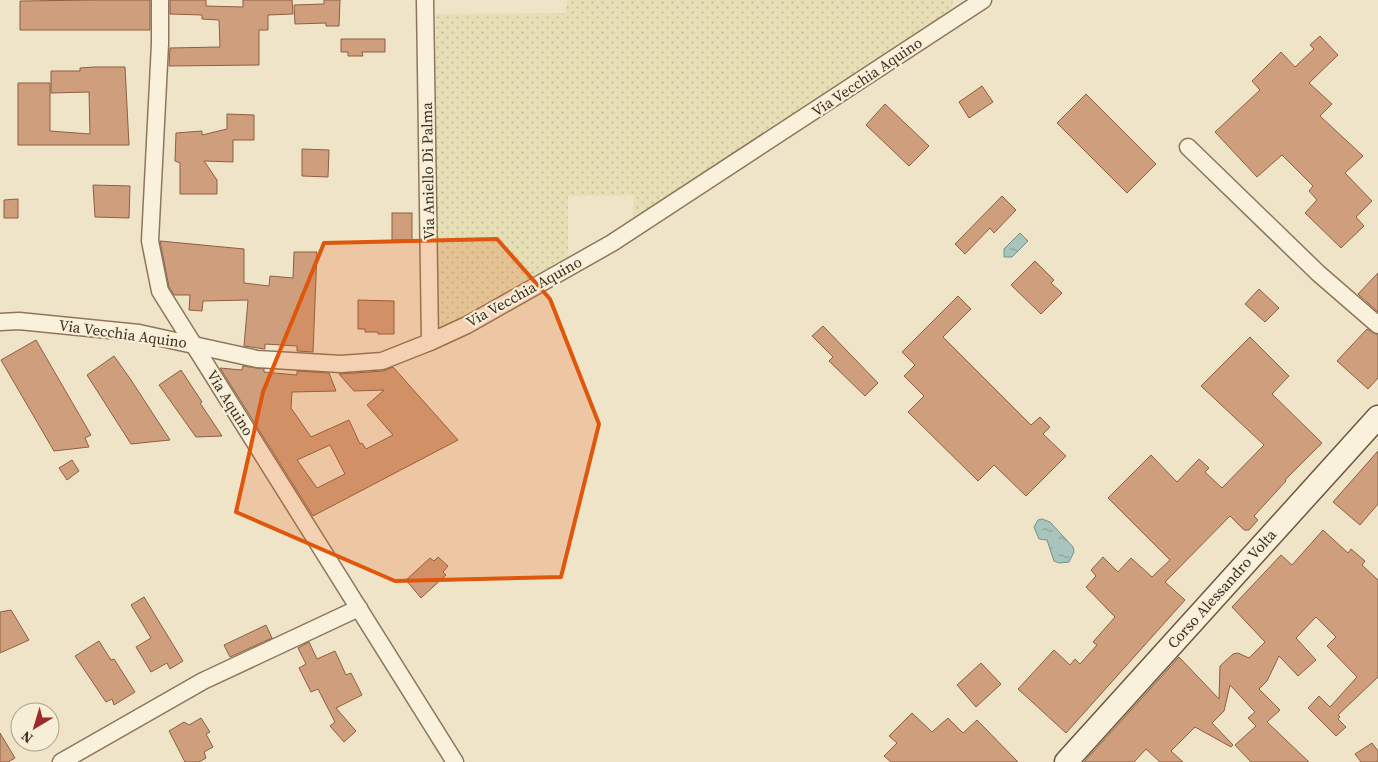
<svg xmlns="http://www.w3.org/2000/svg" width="1378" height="762" viewBox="0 0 1378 762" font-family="'Source Serif 4',serif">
<defs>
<pattern id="farmland-dots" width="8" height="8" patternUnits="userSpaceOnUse" patternTransform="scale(1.25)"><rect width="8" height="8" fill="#e6deb5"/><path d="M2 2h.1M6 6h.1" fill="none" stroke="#c6bf9b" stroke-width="1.8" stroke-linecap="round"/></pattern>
<pattern id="water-ripples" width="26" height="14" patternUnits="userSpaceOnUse" patternTransform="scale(1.25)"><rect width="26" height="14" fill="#a9c4bc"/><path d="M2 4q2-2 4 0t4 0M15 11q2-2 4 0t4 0" fill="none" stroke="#8ba098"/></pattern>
</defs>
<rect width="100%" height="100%" fill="#f0e4c8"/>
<path fill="url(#farmland-dots)" d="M567,0h386l-2,12 -318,210 1,-27 -66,1v61l-124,71 -4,-1 -5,-10 1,-303 130,-1z"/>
<g fill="url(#water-ripples)" stroke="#6f938a">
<path d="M1020,233l8,8 -16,16h-8v-8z"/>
<path d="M1042,519l8,3 23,25 1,5 -5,10 -10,1 -5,-2 -7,-21 -8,-1 -5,-12 4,-7z"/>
</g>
<g fill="#cf9f7d" stroke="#8d5f41" fill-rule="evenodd">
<path d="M92,0h58v30h-130v-29z"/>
<path d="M170,0h36v6l37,1v-7h49l1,14 -25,1v15h-9v35l-90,1 1,-18 50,-1 -1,-27 -17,-1v-4l-32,-1z"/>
<path d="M324,0h16l-1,26h-13v-3l-31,1 -1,-19 30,-1z"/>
<path d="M1320,36l18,19 -29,28 23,21 -12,12 43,40 -18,17 27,28 -16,16 8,9 -23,22 -36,-35 12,-13 -8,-9 4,-5 -31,-31 -25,22 -42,-45 45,-42 -8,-9 29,-29 14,15 19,-18 -4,-4z"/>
<path d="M341,39h44v13h-23l1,4h-15v-4h-7z"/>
<path d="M95,67h30l4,78h-111v-62h32v48l40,3 -1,-42 -38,1v-22h29v-3z"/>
<path d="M982,86l11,16 -24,16 -10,-16z"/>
<path d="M1086,94l70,70 -29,29 -70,-70z"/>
<path d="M885,104l44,42 -20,20 -43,-41z"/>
<path d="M227,114l27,1v25h-21v22l-29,-1 13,19v14h-37v-31l-5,-2 1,-28 26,-2v4l25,-6z"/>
<path d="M302,149l27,1 -1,27 -26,-1z"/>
<path d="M93,185l37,1 -1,32 -34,-1z"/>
<path d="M1002,196l14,14 -22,23 -4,-5 -25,26 -10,-10z"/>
<path d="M18,199v19h-14v-18z"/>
<rect x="392" y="213" width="20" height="27"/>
<path d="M160,241l84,8v34l25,3 1,-10 23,2 1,-26h23l-4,100 -16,-1v-5l-32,-2v5l-21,-3 4,-46 -45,1 -1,10 -13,-1 1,-15h-16l-5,-8z"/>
<path d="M1035,261l19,19 -3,3 11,10 -21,21 -30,-29z"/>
<path d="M1378,273v39l-20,-18z"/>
<path d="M1259,289l20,19 -14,14 -20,-18z"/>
<path d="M958,296l13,13 -28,28 88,88 9,-8 10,10 -7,7 23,22 -40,40 -32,-31 -16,16 -70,-69 16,-16 -20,-20 11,-11 -13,-13z"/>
<path d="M358,300l36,1v33h-16v-2h-13v-3h-7z"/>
<path d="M823,326l55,57 -13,13 -36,-35 4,-4 -21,-21z"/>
<path d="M1367,329l11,6v43l-10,11 -31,-28z"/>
<path d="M1250,337l39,39 -17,18 50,49 -37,37 1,1 -32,35 4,4 -9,10h-5l-14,-14 -65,66 20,18 -119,133 -48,-44 36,-39 16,15 5,-6 5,5 17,-19 -4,-3 22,-25 -29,-30 10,-11 -5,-6 12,-13 15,15 13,-14 21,19 18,-17 -62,-62 43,-43 26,27 22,-23 10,9 -4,4 17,16 42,-43 -63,-59z"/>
<path d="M36,340l55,95 -6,3 4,9 -35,4 -53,-91z"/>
<path d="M114,356l17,24 39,60 -39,4 -44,-69z"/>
<path d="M243,366l21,3v3l33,3v-4l32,2 7,18 -44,1 -1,16 20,29 38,-17 11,24 2,-1 4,6 27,-14 -26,-30 17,-15 -30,1 -15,-17 44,-3 10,-4 65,73 -145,76 -93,-148 22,2zM330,445l15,29 -28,14 -20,-28z"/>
<path d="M181,370l21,32 -2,1 22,33 -26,1 -37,-52z"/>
<path d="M1378,451v53l-18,21 -27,-23z"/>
<path d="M72,460l7,11 -12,9 -8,-12z"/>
<path d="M1323,530l25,23 3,-4 14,12 -3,4 16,15v97l-40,38 2,2 -2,2 8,8 -10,9 -28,-28 11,-12 11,11 27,-30 -30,-31 9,-9 -20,-20 -20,21 20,22 -18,16 -19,-20 -12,25 -8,8 21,21 -13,12 42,40h-58l-16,-17 21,-19 -8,-8 7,-6 -25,-27 -6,26 -12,12 21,22 -2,2 -36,-20 -24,24 12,11h-23l-14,-13 -12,13h-50l95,-105 40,42 1,-33 13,-12 5,-1 11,5 16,-16 -33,-35 49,-52 11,10z"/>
<path d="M438,557l10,9 -5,6 3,3 -25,23 -15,-18 24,-22 4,3z"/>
<path d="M144,597l39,64 -13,8 -3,-6 -16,9 -15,-25 15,-9 -20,-33z"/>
<path d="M11,610l18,30 -29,13v-41z"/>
<path d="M266,625l6,13 -42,19 -6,-12z"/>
<path d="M99,641l12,19 3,-1 21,33 -21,13 -2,-6 -6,3 -31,-46z"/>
<path d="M309,642l8,17 18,-8 11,24 5,-2 11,22 -26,13 20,23 -12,11 -14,-16 5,-4 -17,-33 -7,3 -12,-24 7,-4 -8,-16z"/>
<path d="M981,663l20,21 -25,23 -19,-22z"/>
<path d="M912,713l20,19 16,-14 15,15 14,-13 41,42h-127l-7,-6 13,-13 -8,-7z"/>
<path d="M201,718l9,14 -4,2 7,13 -9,5 2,6 -7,4h-14l-16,-31 15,-9 5,3z"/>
<path d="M0,733l15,25 -7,4h-8z"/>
<path d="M1372,743l6,8v11h-17l-6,-8z"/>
</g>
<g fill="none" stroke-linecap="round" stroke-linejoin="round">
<g stroke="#8d765c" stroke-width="19">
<g id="minor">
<path d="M160,0v44l-10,197 10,50 295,471"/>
<path d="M425,0l5,342"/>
<path d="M1188,147l130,126 60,52"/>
<path d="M0,322l19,-1 120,12 118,26 84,5 41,-3 48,-19 37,-17 145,-82 371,-243"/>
<path d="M61,762l142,-81 156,-73"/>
</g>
</g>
<g stroke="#6f573f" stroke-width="25">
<path id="secondary" d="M1066,762l312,-345"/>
</g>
<use href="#minor" stroke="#faf1dc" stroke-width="16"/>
<use href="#secondary" stroke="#faf1dc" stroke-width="22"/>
</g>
<path fill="#df570d" fill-opacity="0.2" stroke="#df570d" stroke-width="4" stroke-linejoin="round" d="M497,239l53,60 49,125 -38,153 -166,4 -159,-69 27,-120 61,-149z"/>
<g text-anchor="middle" stroke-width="4.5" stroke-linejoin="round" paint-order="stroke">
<g font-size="15" fill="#3d2e20" stroke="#f7eed8">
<text transform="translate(867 77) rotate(-34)" y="5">Via Vecchia Aquino</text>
<text transform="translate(428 171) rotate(-91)" y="5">Via Aniello Di Palma</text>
<text transform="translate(524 292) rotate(-29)" y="5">Via Vecchia Aquino</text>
<text transform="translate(123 334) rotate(8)" y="5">Via Vecchia Aquino</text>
<text transform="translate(230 403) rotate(58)" y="5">Via Aquino</text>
<text transform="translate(1222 589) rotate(-48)" y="5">Corso Alessandro Volta</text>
</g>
</g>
<g transform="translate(35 727) rotate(218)"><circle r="24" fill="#f7eed8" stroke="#ada18e"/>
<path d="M0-4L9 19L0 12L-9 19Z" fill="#9e2a2b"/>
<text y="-8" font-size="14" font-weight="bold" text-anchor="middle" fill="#3d2e20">N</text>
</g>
</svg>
